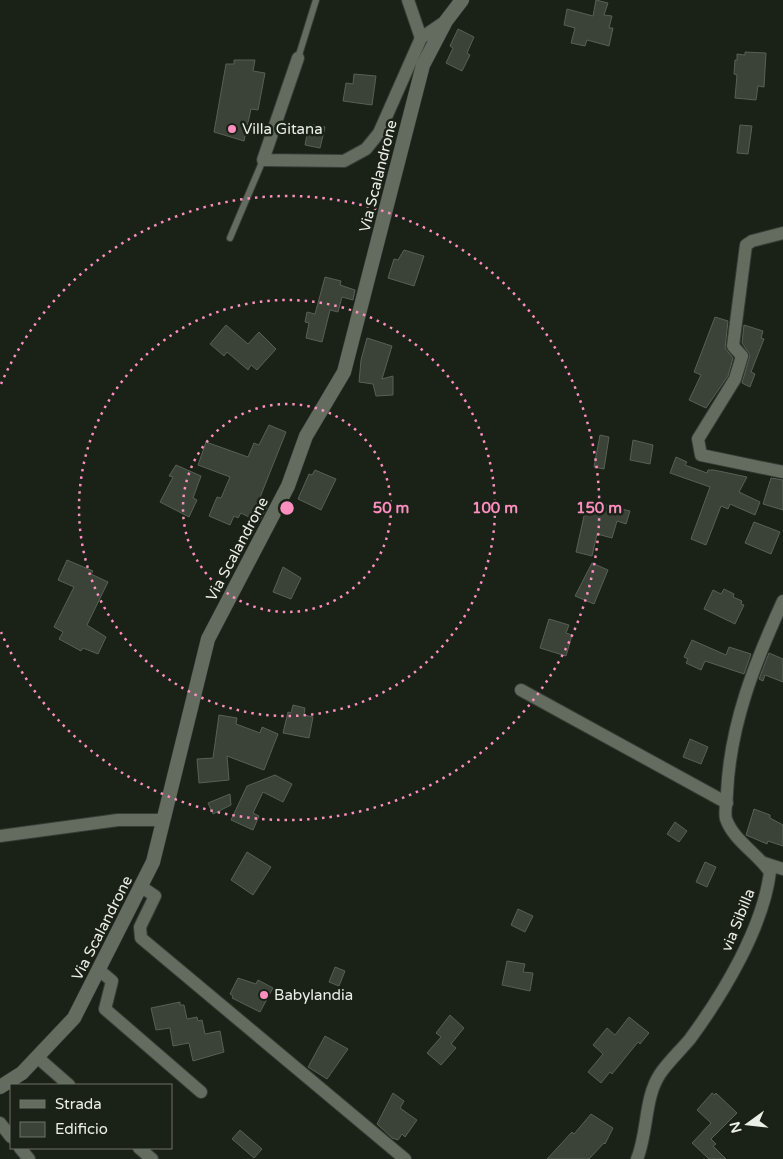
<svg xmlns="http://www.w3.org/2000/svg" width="783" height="1159" viewBox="0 0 783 1159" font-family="'Varela Round',sans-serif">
<rect width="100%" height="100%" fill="#1a2117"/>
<g fill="#3b4338" stroke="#576054">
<path d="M596,0l12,3 -4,12 8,1 -3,12h4l-4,18 -22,-6 -2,6 -14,-3 4,-15 -11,-3 3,-16 26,7z"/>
<path d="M458,29l16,8 -7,16 3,2 -8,16 -16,-8 7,-15 -3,-2z"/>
<path d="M745,52l21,1 -2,34 -6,-1 -2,14 -21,-2 2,-23 -3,-1 1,-14h2v-6l8,1z"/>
<path d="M234,60h21l-2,11 12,2 -7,37 -7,-1 -7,32 -30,-9 12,-68h8z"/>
<path d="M354,74l22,2 -4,29 -29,-4 3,-18 7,1z"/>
<path d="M309,124l16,3 -5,21 -15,-3z"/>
<path d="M740,125l12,1 -4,28 -11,-1z"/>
<path d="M404,250l20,6 -10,30 -26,-8 6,-19 4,1z"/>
<path d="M325,277l16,4 -1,4 15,5 -2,10 -11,-3 -4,15 -8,-2 -8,32 -16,-4 3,-15 -4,-1 2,-10 8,2z"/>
<path d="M715,317l13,4 -3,27 8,10 -5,18 -22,32 -17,-8 12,-25 -7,-3z"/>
<path d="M226,325l22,19 11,-12 17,17 -19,21 -6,-5 -3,5 -21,-18 -3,4 -14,-12z"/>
<path d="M744,325l19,6 -2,7 3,1 -13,33 4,2 -5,13 -8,-4 8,-28 -8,-12z"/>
<path d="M367,338l25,8 -10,33 11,-3v19l-17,1 -3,-12 -14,-2 2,-22z"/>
<path d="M269,425l17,7 -27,68 9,5 -9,17 -18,-9 -3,5 -4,-2 -4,9 -21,-9 8,-19 4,1 9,-21 -32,-12 8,-23 42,15 6,-14 5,2z"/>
<path d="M600,435l9,2 -5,32 -10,-2z"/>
<path d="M633,440l20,5 -3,19 -20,-4z"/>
<path d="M676,457l11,5 -2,3 22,8 1,-3h6l33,7 -8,15 21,10 -5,13 -25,-11 -2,5 -7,-3 -15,39 -15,-6 19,-52 -40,-14z"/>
<path d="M176,465l25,11 -8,22 4,2 -8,17 -29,-15 13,-25 -4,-1z"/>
<path d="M315,470l21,9 -15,31 -23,-11 11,-25 3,1z"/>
<path d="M771,478l12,2v30l-20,-6z"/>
<path d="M602,504l28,7 -4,13 -9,-3 -5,17 -15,-4 -5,22 -16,-4 10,-45 14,2z"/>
<path d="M754,522l26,10 -9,22 -26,-11z"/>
<path d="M67,560l26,11 -2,3 17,8 -21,43 19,12 -8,17 -15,-6 -2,3 -22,-12 4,-7 -9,-5 20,-40 -16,-7z"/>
<path d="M592,563l16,7 -14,34 -19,-8z"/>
<path d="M283,567l18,11 -10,21 -18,-7z"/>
<path d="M724,589l10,5 -1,3 9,4 -1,3 3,1 -9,19 -31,-15 9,-19 8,4z"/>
<path d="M549,619l20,6 -3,8 6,2 -6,21 -26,-8z"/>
<path d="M692,640l34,15 3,-8 22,7 -7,20 -39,-13 -4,9 -15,-7 2,-4 -4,-2z"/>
<path d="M769,653l14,6v23l-18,-7 -2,6 -4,-2z"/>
<path d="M293,705l12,3 -1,7 9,2 -4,21 -26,-5 5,-21 3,1z"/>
<path d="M219,715l18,3 -1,6 24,9 2,-6 16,7 -14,36 -37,-14 2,24 -30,3 -2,-24 16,-1z"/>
<path d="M690,739l18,8 -7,17 -18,-7z"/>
<path d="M275,775l17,9 -9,18 -20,-10 -10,21 6,3 -6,14 -22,-10 16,-34z"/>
<path d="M230,794l1,11 -18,9 -5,-11z"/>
<path d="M754,809l16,6v3l13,7v21l-15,-5 -1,3 -21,-9z"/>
<path d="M675,822l12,9 -8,11 -12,-8z"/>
<path d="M247,852l24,15 -18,28 -22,-15z"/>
<path d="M705,862l11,5 -9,20 -11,-5z"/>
<path d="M518,909l15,7 -8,16 -14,-7z"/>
<path d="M507,961l18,3 -2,8 10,1 -3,18 -28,-6z"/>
<path d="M335,967l10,4 -6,15 -10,-4z"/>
<path d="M238,978l18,6 2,-4 15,8 -13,24 -28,-14 1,-2 -3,-2z"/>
<path d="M180,1002v3h4l3,14 10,-2 1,4 4,-1 3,14 15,-3 4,21 -31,9 -4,-18 -16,3 -3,-18 -14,2 -5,-22z"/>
<path d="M450,1015l14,13 -13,16 5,4 -15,17 -14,-12 14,-16 -5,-4z"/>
<path d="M629,1017l20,16 -9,11 -2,-2 -26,32 -2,-2 -9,11 -13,-11 15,-18 -10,-9 14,-17 8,7z"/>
<path d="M325,1036l23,13 -21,30 -19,-12z"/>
<path d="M393,1093l11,8 -4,7 17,12 -12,17 -3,-3 -4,6 -6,-2 -15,-14z"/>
<path d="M712,1093l3,2 1,-2 21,20 -26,26 5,5 -3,2 13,13h-17l-17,-16 19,-20 -14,-13z"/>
<path d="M591,1114l22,14 -8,16 -1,-1 -15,16h-42l25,-27 2,2z"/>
<path d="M240,1130l22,19 -8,9 -22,-19z"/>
</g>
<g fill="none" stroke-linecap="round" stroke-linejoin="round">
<g stroke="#373d36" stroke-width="8">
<g id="service">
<path d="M298,58l18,-58"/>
<path d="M230,238l33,-78"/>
</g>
</g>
<g stroke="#373d36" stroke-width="14">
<g id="minor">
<path d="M408,0l13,38 25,-17"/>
<path d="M298,58l-35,102 81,1 22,-12 13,-16 42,-95"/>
<path d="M783,233l-31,8 -6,4 -13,101 9,10 -7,23 -37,60 3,16 82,17"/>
<path d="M521,690l206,113"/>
<path d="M0,836l118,-16h45"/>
<path d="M764,863l19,6"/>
<path d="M140,886l15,10 -15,31 1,11 264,221"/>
<path d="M99,970l13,11 -7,28 96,83"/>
<path d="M37,1057l32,28"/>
<path d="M0,1123l11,14"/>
<path d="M20,1148l9,11"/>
<path d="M139,1148l13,11"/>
<path d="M637,1159c11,-26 7,-61 23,-85 8,-12 20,-23 30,-35 33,-45 73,-111 80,-167 -13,-19 -36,-31 -44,-53 -2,-7 1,-18 1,-26 3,-69 28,-131 56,-192"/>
</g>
</g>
<g stroke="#373d36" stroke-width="15">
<path id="tertiary" d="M0,1087l22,-14 52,-55 79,-156 55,-223 80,-153 18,-50 38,-64 79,-307 23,-44 16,-21"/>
</g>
<use href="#service" stroke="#646c60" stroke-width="6"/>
<use href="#minor" stroke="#646c60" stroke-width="12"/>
<use href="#tertiary" stroke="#646c60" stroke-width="14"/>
</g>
<g fill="none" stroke="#fd8ebf" stroke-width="2.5" stroke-dasharray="2.5 5">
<circle cx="287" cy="508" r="104"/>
<circle cx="287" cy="508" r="208"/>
<path d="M1 384A312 312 0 1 1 1 632"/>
</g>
<g fill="#fd8ebf" stroke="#1a2117" stroke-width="2">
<circle cx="232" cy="129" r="5"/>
<circle cx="264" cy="995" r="5"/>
</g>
<g text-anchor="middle" stroke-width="5" stroke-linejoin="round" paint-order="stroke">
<g font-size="15" fill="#eaefe8" stroke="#1a2117" text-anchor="start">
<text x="242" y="134">Villa Gitana</text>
<text x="274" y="1000">Babylandia</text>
</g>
<g font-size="15" fill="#eaefe8" stroke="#1a2117">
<text transform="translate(378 176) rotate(-76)" y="5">Via Scalandrone</text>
<text transform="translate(237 549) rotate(-62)" y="5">Via Scalandrone</text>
<text transform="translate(738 920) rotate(-68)" y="5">via Sibilla</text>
<text transform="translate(102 928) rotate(-63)" y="5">Via Scalandrone</text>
</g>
</g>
<circle cx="287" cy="508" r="8" fill="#fd8ebf" stroke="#1a2117" stroke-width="2.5"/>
<g font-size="15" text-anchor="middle" font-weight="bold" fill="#fd8ebf" stroke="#1a2117" stroke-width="5" stroke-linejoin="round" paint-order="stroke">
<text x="391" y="513">50 m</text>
<text x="495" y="513">100 m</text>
<text x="599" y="513">150 m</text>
</g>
<rect x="10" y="1084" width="162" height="65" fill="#1a2117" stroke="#6d736b"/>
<rect x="20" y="1100" width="25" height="8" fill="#646c60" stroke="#6d736b"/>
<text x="55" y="1109" font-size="15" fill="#eaefe8">Strada</text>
<rect x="20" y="1122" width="25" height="15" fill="#3b4338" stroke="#6d736b"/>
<text x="55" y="1134" font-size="15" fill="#eaefe8">Edificio</text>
<g transform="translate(748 1124) rotate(255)" stroke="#1a2117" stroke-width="4" paint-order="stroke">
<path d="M0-4L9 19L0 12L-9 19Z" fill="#eaefe8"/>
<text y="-8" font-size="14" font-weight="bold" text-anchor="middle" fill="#eaefe8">N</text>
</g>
</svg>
